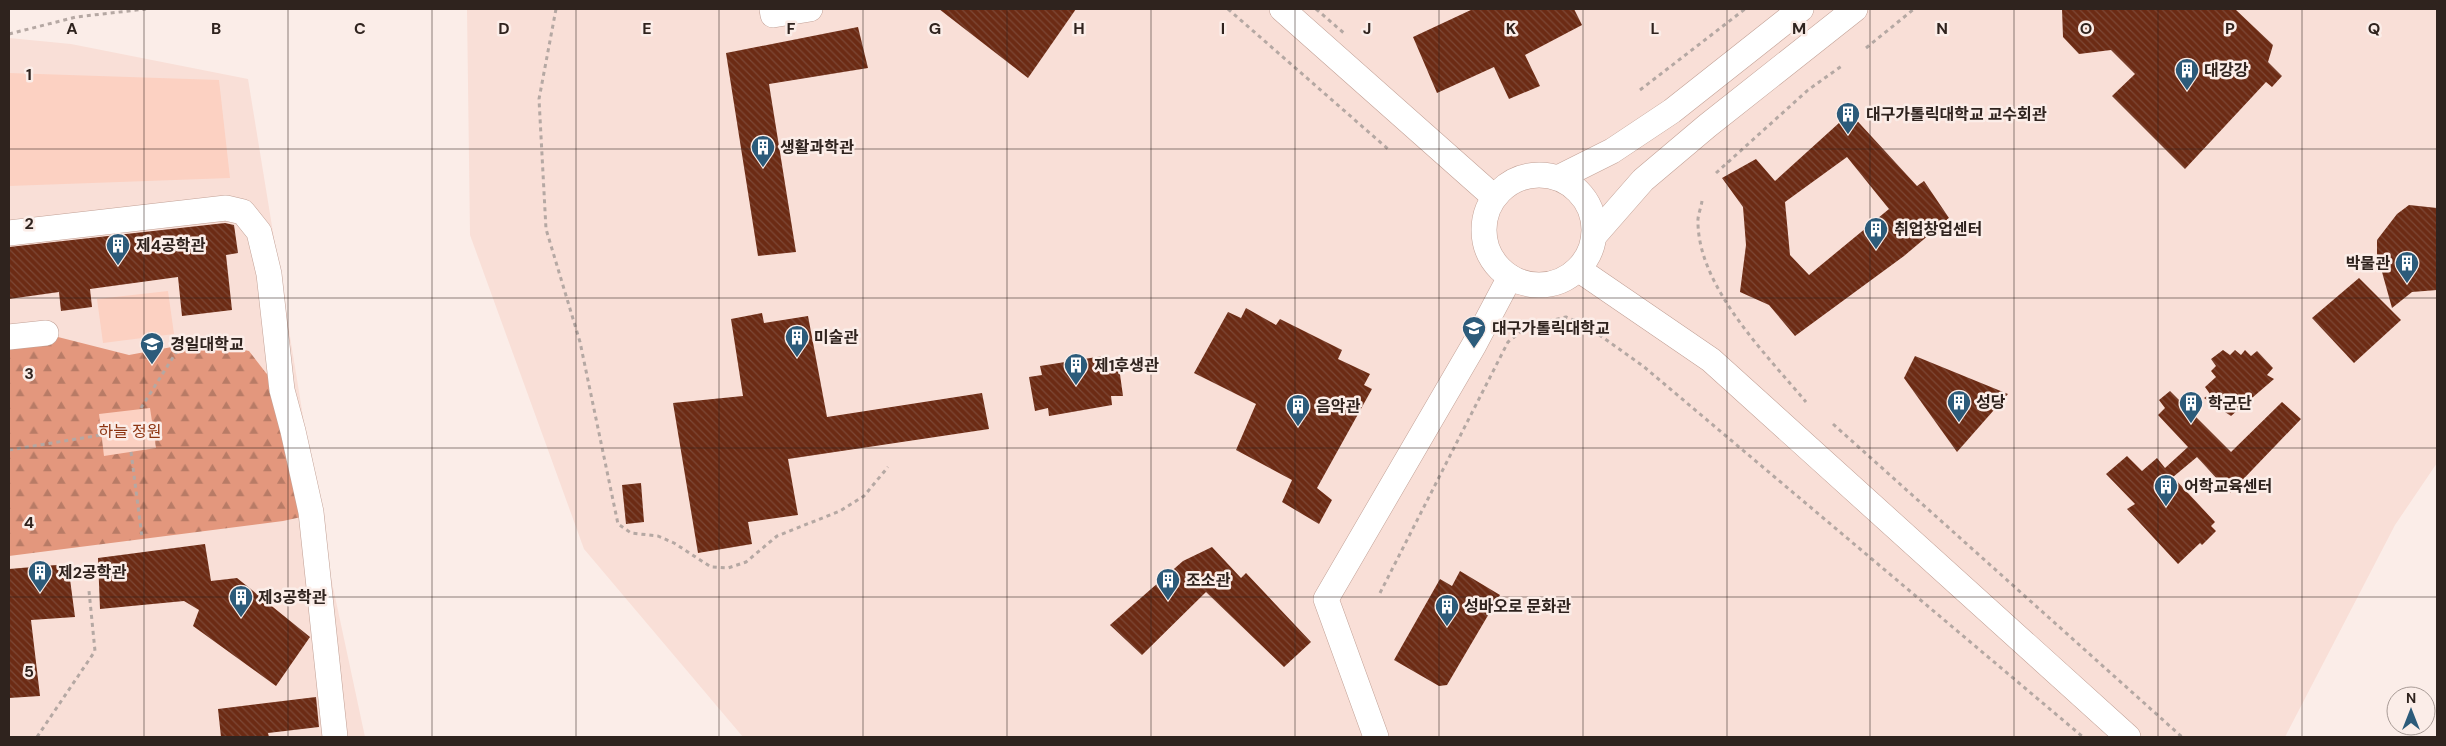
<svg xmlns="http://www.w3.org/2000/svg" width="2446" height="746" viewBox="0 0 2446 746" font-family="'DM Sans','Noto Sans KR',sans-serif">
<defs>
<pattern id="forest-firs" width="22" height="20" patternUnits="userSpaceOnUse" patternTransform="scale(1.25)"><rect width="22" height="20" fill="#e3977d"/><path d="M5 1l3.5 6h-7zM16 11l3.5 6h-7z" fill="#b87b66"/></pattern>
<pattern id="building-back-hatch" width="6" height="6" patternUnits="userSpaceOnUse" patternTransform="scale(1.25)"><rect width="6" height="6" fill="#6c2b14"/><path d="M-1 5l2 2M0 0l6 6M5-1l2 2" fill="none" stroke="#7d4836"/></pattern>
</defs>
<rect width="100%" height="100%" fill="#fbede8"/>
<g fill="#f9dfd7">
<path d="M467,9h1970v454l-42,62 -110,212h-1542l-159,-188 -114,-314z"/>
<path d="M9,38l62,6 177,35 76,466 41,192h-356z"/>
</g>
<path fill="url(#forest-firs)" d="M50,335l79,20 75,-14 45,10 17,22 20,19 29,122 -32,7 -274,35v-217z"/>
<g fill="#fcd1c2">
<path d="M9,73l210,7 11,98 -221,8z"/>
<path d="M168,291l6,43 -71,9 -6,-44z"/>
<path d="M150,408l6,40 -52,8 -5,-42z"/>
</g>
<g fill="url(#building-back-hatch)" fill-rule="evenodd">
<path d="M939,9h137l-48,69z"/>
<path d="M1473,9h101l8,16 -57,30 15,31 -31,13 -15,-32 -57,26 -24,-56z"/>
<path d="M2062,9h173l38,36 -5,17 14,14 -10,11 -6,-5 -81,87 -73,-73 23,-22 -24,-24 -32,4 -16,-17z"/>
<path d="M858,27l10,41 -99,16 27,168 -38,4 -32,-203z"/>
<path d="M1850,113l67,73 7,-5 25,37 -45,38 -109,80 -26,-31 -29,-13 6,-47 -3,-38 -21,-29 34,-19 19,22zM1847,157l42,52 -80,66 -19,-20 -5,-53z"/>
<path d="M2409,205l28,3v82l-25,2 -20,16 -15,-54v-14l20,-26z"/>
<path d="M225,223l9,2 4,28 -12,2 6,55 -50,6 -4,-39 -88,12 2,18 -31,4 -2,-19 -50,7v-52z"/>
<path d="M2359,278l42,42 -47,43 -42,-45z"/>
<path d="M1246,308l30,17 4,-6 62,31 -4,9 32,15 -6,11 8,4 -55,99 15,12 -13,24 -37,-22 10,-22 -56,-30 20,-46 -62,-31 34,-61 13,6z"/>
<path d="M762,313l2,10 44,-7 19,101 155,-24 7,36 -201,30 10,56 -50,7 4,22 -54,9 -25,-150 70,-7 -12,-77z"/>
<path d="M2223,350l7,5 5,-5 6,5 4,-5 6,6 6,-5 16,17 -6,7 7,4 -43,37 -27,-18 6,-4 -5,-7 11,-10 -5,-6 5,-5 -5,-7z"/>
<path d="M1103,356l3,7 12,-3 5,36h-12l1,9 -63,11 -1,-8 -13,3 -6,-34 13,-2 -2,-9z"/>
<path d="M1915,356l93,38 -51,58 -53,-74z"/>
<path d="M2170,391l61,61 51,-50 19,17 -71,74 -33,-36 -24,20 42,45 -4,4 5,5 -14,14 -2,-2 -22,21 -51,-55 8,-5 -29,-30 21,-18 15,15 15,-13 8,10 23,-21 -30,-32 7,-7 -6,-8z"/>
<path d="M641,483l3,39 -18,2 -4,-39z"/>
<path d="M205,544l6,37 26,-3 73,59 -34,49 -83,-60 6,-16 -15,-9 -84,8 -2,-51z"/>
<path d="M1212,547l29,31 5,-5 65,69 -27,25 -78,-75 -64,63 -32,-30 73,-64z"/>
<path d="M68,564l7,53 -44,3 9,76 -31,2v-129z"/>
<path d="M1460,571l40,24 -53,90 -8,1 -45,-26 46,-81 12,7z"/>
<path d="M316,697l3,30 -51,6 1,4h-48l-3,-28z"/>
</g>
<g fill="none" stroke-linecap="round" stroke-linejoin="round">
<g stroke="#c2a196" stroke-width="26">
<g id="minor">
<path d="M772,9l1,6 37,-6"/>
<path d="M1282,9l212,188"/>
<circle cx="1539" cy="230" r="55"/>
<path d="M1558,178l54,-27 60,-40 129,-102"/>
<path d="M9,233l217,-25 17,4 16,20 10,42 13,116 11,41 18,81 24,225"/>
<path d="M1594,236l49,-56 64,-54 148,-117"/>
<path d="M1578,269l133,91 417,377"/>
<path d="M9,337l37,-4"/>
<path d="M1376,737l-50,-138 148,-254 36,-68"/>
</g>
</g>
<g stroke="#b5a8a3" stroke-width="3" stroke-dasharray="4 4" stroke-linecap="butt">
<path d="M556,9l-17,90 7,130 34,113 38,182 13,9 27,3 16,7 37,24 17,1 18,-6 31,-26 63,-25 24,-15 24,-29"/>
<path d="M1228,9l160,140"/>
<path d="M1316,9l29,25"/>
<path d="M9,34l67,-17 70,-8"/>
<path d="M1866,48l48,-39"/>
<path d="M1640,90l105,-81"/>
<path d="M1716,173l92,-83 35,-25"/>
<path d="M1702,201c-1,7 -5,16 -4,23 2,65 68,130 108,178"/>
<path d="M141,408l41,-65"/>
<path d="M1833,424l349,313"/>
<path d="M9,450l92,-15"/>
<path d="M131,452l11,85"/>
<path d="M1380,593l128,-251 20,-16 38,-9 18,7 59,42 440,371"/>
<path d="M37,737l58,-86 -6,-60"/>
</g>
<use href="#minor" stroke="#fff" stroke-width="25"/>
</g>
<path fill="none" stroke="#2f231e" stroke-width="1" stroke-opacity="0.55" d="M144,9v728M288,9v728M432,9v728M576,9v728M719,9v728M863,9v728M1007,9v728M1151,9v728M1295,9v728M1439,9v728M1583,9v728M1727,9v728M1870,9v728M2014,9v728M2158,9v728M2302,9v728M9,149h2428M9,298h2428M9,448h2428M9,597h2428"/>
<defs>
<g id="building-pin" transform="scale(1.25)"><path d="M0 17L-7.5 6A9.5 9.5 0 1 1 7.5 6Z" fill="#2c5b7a" stroke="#fbede8"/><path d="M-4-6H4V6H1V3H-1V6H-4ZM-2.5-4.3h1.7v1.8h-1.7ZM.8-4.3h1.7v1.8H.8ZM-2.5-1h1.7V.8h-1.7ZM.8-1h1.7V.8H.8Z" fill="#fff"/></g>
<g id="university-pin" transform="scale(1.25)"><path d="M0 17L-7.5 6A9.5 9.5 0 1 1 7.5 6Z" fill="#2c5b7a" stroke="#fbede8"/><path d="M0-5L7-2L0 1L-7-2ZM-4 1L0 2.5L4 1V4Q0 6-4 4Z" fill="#fff"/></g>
</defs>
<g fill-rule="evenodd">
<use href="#building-pin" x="2187" y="70"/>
<use href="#building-pin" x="1848" y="114"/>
<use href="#building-pin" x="763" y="147"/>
<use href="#building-pin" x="1876" y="229"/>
<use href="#building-pin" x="118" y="245"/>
<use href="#building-pin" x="2407" y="263"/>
<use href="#university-pin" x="1474" y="328"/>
<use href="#building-pin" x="797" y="337"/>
<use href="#university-pin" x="152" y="344"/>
<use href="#building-pin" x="1076" y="365"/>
<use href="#building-pin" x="1959" y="402"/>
<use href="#building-pin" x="2191" y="403"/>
<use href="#building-pin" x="1298" y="406"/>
<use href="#building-pin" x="2166" y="486"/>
<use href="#building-pin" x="40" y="572"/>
<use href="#building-pin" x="1168" y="580"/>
<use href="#building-pin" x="241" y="597"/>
<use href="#building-pin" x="1447" y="606"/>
</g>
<g text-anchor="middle" stroke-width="5" stroke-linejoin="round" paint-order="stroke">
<g font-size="16" font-weight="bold" fill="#2f231e" stroke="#fbede8" text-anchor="start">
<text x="2204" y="76">대강강</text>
<text x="1866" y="120">대구가톨릭대학교 교수회관</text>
<text x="780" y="153">생활과학관</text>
<text x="1894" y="235">취업창업센터</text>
<text x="136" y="251">제4공학관</text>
<text x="2390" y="269" text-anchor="end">박물관</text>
<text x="1492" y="334">대구가톨릭대학교</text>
<text x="814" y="343">미술관</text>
<text x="170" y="350">경일대학교</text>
<text x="1094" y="371">제1후생관</text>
<text x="1976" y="408">성당</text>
<text x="2208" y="409">학군단</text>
<text x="1316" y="412">음악관</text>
<text x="2184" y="492">어학교육센터</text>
<text x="58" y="578">제2공학관</text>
<text x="1186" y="586">조소관</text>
<text x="258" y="603">제3공학관</text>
<text x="1464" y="612">성바오로 문화관</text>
</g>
<g font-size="16" fill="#8c3410" stroke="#fbede8">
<text x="130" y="437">하늘 정원</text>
</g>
</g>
<g font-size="16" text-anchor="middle" font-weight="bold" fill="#2f231e" stroke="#fbede8" stroke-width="5" stroke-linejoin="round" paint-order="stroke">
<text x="72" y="34">A</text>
<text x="216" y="34">B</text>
<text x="360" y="34">C</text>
<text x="504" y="34">D</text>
<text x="647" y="34">E</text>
<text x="791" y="34">F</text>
<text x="935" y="34">G</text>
<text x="1079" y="34">H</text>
<text x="1223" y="34">I</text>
<text x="1367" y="34">J</text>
<text x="1511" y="34">K</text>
<text x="1655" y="34">L</text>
<text x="1799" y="34">M</text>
<text x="1942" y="34">N</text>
<text x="2086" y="34">O</text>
<text x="2230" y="34">P</text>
<text x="2374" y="34">Q</text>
<text x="29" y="80">1</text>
<text x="29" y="229">2</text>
<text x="29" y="379">3</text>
<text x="29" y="528">4</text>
<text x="29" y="677">5</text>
</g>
<rect width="2446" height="746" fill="none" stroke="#2f231e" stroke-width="20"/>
<g transform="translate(2411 711)"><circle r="24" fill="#fbede8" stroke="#a99c97"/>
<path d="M0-4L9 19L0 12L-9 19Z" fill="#2c5b7a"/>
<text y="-8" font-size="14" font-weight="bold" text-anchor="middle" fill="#2f231e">N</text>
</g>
</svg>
